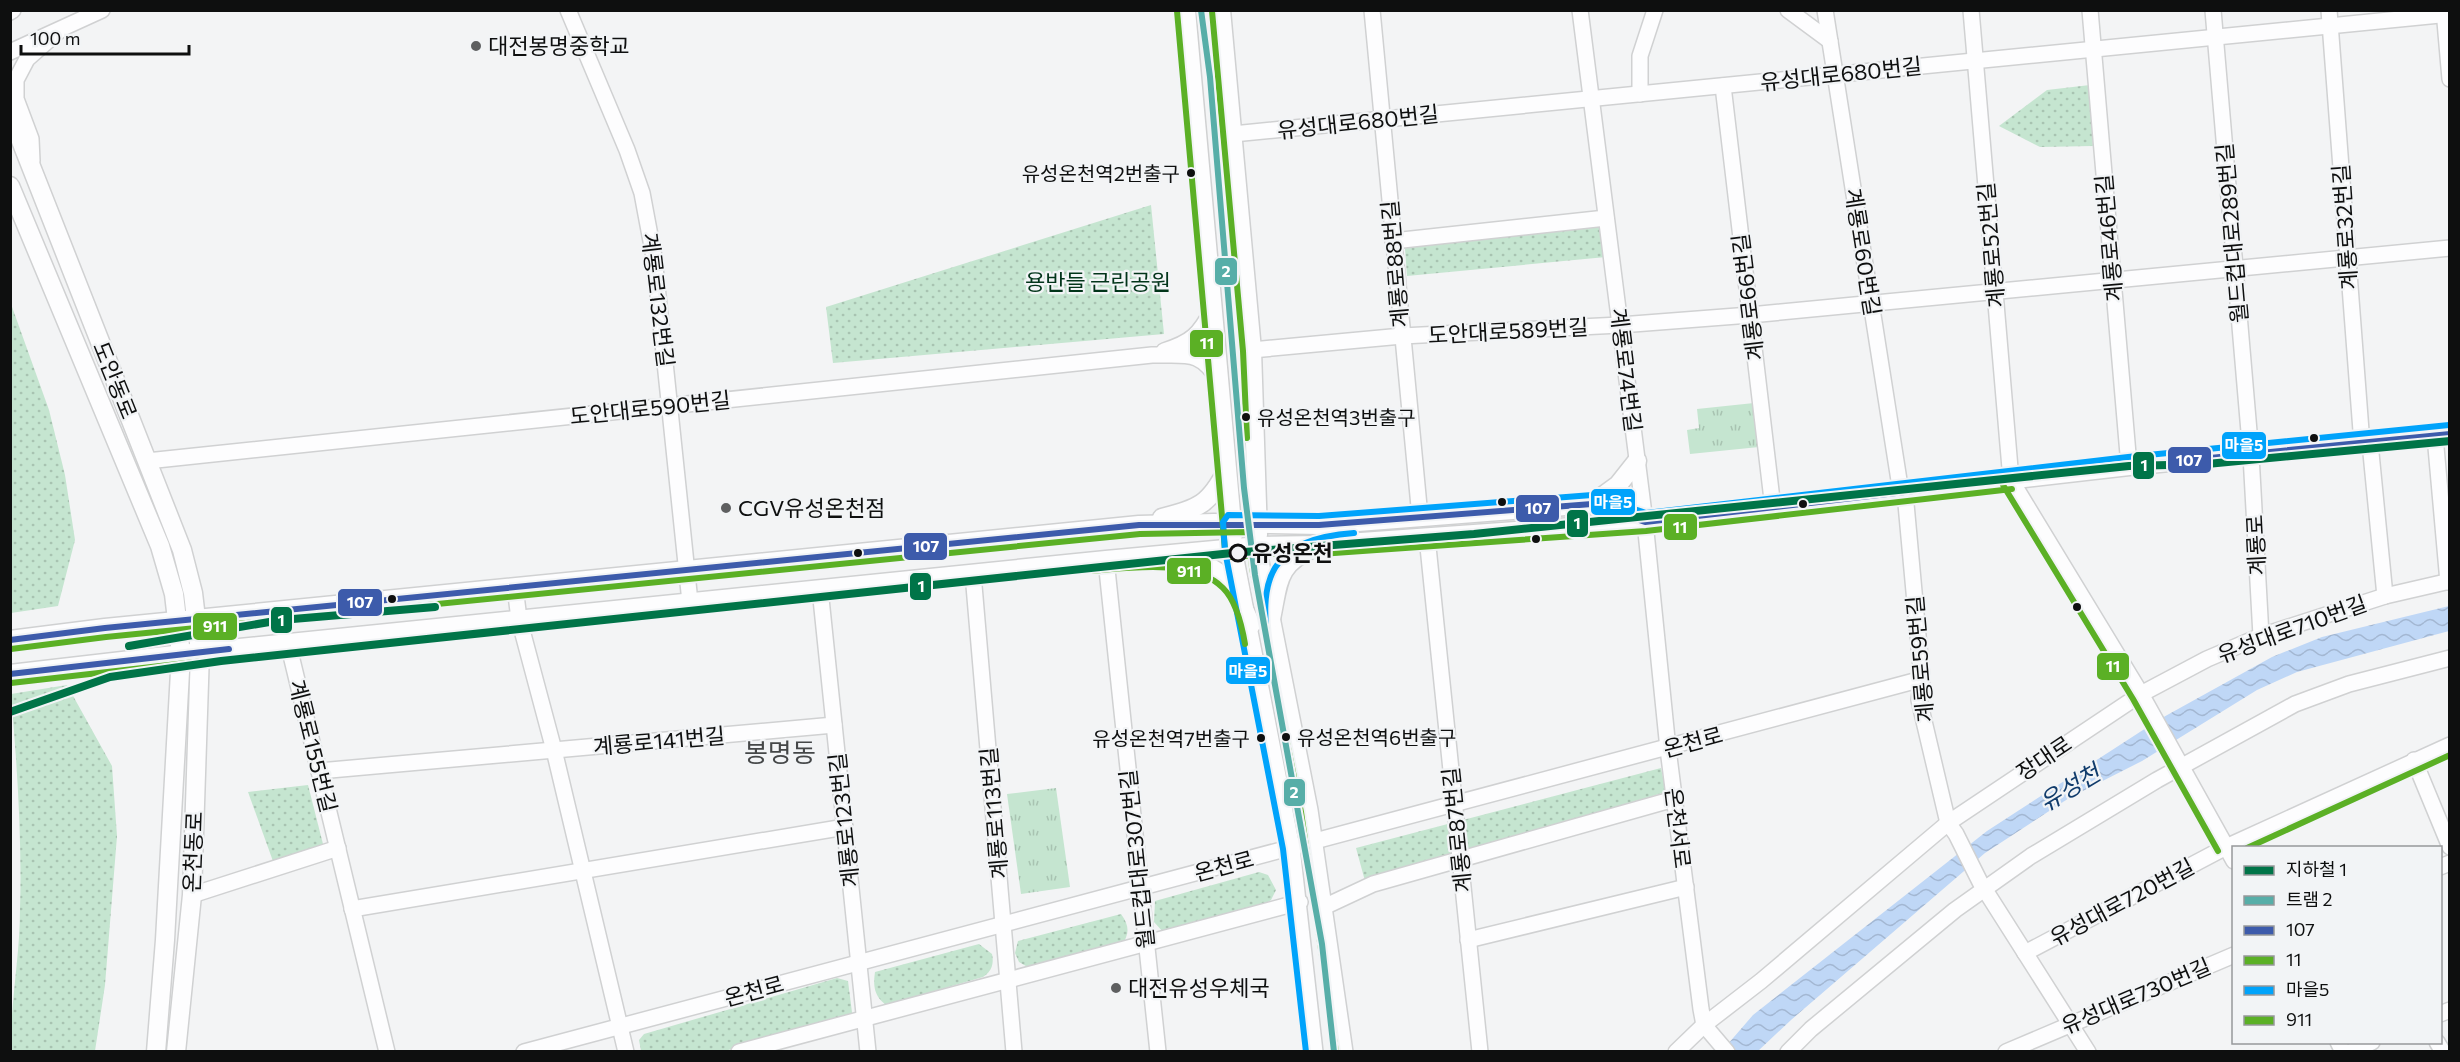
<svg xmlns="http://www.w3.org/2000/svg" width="2460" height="1062" viewBox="0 0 2460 1062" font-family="Commissioner,'Noto Sans KR',sans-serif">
<defs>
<pattern id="grass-tufts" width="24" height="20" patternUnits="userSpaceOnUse" patternTransform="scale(1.5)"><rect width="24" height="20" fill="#c5e5d0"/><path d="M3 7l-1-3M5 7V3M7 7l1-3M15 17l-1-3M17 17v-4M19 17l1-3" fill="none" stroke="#a8c3b1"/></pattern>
<pattern id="park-dots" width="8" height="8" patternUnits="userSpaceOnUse" patternTransform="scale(1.5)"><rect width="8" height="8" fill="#c5e5d0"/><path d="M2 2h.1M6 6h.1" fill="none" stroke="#a8c3b1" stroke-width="1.8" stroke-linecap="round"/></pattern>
<pattern id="water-waves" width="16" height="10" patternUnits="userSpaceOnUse" patternTransform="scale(1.5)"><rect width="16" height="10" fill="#bfd7f6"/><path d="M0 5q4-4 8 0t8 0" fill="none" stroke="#a3b7d2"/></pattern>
</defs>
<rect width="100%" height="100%" fill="#f3f4f5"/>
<g fill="url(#grass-tufts)">
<path d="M1754,403l5,44 -69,7 -3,-24 12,-2 -2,-19z"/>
<path d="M1056,788l14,99 -49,7 -14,-100z"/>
</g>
<g fill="url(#park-dots)">
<path d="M2090,85l3,61 -53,1 -41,-21 48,-36z"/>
<path d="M1151,205l13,129 -331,29 -7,-56z"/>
<path d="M1603,223l3,34 -199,19 -2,-27 5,-8z"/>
<path d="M11,304l38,106 16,65 10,65 -17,66 -47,7z"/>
<path d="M67,685l45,81 5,70 -12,149 -10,66h-84c-1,-47 9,-94 9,-142 2,-72 -3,-144 -9,-215z"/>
<path d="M1661,768l5,24 -301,89 -9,-33z"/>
<path d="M308,785l16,63 -50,16 -26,-72z"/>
<path d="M1259,872l9,3 8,15 -5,10 -6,4 -101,29 -10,-11 1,-21z"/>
<path d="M1121,914c8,11 9,19 1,31l-91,24 -12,-7 -4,-9 3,-12z"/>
<path d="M979,944l13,10c2,10 0,17 -9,23l-97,28c-12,-9 -13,-19 -11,-33z"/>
<path d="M837,978l11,3 5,39 -129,31h-83l-2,-11 5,-6z"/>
</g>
<path fill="url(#water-waves)" d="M2449,606v25l-152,41 -40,18 -115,71 -73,37 -84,55 -194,167 -33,31 -37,1 32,-37 234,-184 173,-112 112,-62 50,-20z"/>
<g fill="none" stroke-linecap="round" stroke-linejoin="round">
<g stroke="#d0d1d2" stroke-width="18">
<g id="minor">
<path d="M568,10l59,140 15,43 12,64 36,345"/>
<path d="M1372,10l48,507"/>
<path d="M1580,10l65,512 23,227 33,260 3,16 23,27"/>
<path d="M1788,10l42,31"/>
<path d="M1825,10l76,483"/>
<path d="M1971,10l40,470 130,214 93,167"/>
<path d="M2090,10l39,456"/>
<path d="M2213,10l38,445 10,181"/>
<path d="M2329,10l33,434"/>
<path d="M2444,10l6,69"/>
<path d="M10,12l3,-2"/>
<path d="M10,52l92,-42"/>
<path d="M1723,86l50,422"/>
<path d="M1640,94v-38l15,-46"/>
<path d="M1233,134l1217,-120"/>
<path d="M32,161l-1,-22 -15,-40v-19l11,-21 33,-29"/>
<path d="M1393,241l213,-23"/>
<path d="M1252,350l150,-14 218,-11 130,-10 700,-67"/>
<path d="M1164,351c28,-9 35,-16 49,-42"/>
<path d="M2435,436l13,146"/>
<path d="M2370,443l15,153"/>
<path d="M147,461l1005,-106c34,1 48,-6 67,26"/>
<path d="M1905,493l17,186 -3,21 29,123 8,11 24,48 108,170"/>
<path d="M1427,537l53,515"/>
<path d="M1258,546l52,264 35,242"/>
<path d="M1234,549l58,299 23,204"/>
<path d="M1106,560l52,492"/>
<path d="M973,574l41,478"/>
<path d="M515,587l4,32 35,131 72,302"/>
<path d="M820,589l48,463"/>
<path d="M288,643l99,409"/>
<path d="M2414,760l36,87"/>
<path d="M319,771l515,-46"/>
<path d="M2440,867l10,-4"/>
<path d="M192,895l146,-47"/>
<path d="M1326,906l47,-22 301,-85"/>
<path d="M352,909l493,-82"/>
<path d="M1468,940l218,-53"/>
<path d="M2025,953l201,-106 224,-102"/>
<path d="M2440,1014l10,-4"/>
<path d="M2338,1042l5,10"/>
<path d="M2437,1042l6,10"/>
<path d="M524,1052l1398,-373"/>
<path d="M739,1052l561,-150"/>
<path d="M1676,1052l28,-27 57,-44 187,-158 193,-129 66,-35 54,-23 124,-40 65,-15"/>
<path d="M1788,1052l23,-23 144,-119 76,-54 126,-76 138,-76 54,-20 101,-26"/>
<path d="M2006,1052l228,-97"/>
<path d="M2350,1052l22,-10"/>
</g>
</g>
<g stroke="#d0d1d2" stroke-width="21">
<g id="major">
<path d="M1186,10l47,525"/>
<path d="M1221,10l31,340 6,185"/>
<path d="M10,113l172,437 11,43 7,59 -8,243 -16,157"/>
<path d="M10,186l150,360 14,48 7,60 -16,286 -9,112"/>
<path d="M1592,504l26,-19 19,-24"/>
<path d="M1162,518c37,-10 47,-13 65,-48"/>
<path d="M1179,562c45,-1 56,26 72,63"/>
<path d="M1271,619c8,-38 5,-55 44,-72"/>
<path d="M10,640l95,-12 1034,-103 75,-2 105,2 273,-21 45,15"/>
<path d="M10,674l190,-22 906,-92 152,-14 61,-1 326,-23 484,-56 321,-32"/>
</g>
</g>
<use href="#minor" stroke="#fdfdfe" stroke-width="15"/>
<use href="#major" stroke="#fdfdfe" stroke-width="18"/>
<g stroke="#f2f4f6" stroke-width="10">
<g id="bus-1">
<path d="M10,640l95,-12 1034,-103h180l273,-21 53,18 484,-56 321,-32"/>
<path d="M10,674l219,-25"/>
</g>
</g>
<g stroke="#f2f4f6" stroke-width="10">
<g id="bus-2">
<path d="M1177,11l48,539 5,7 53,-4 37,1 326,-23 366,-42"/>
<path d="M1212,11l31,340 4,87"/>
<path d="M2003,485l130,214 85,152"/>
<path d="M2247,848l203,-93"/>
</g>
</g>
<g stroke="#f2f4f6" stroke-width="10">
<g id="bus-3">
<path d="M1270,656c-14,-78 0,-117 84,-123"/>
<path d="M1306,1052l-23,-203 -58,-298 -2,-29 5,-7 91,1 273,-21 54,18 482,-56 321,-32"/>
</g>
</g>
<g stroke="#f2f4f6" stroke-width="10">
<g id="bus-4">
<path d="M1090,571c38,-3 103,-13 133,17 13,13 19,38 22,56"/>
<path d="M11,649l95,-12 1034,-103 110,-2 2,36 49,244 35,240"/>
<path d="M11,683l219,-25"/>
</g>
</g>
<use href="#bus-1" stroke="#3d5bab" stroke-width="6"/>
<use href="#bus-2" stroke="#5bb025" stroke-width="6"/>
<use href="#bus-3" stroke="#00a3fb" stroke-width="6"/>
<use href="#bus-4" stroke="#5bb025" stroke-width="6"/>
<g stroke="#f2f4f6" stroke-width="10">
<path id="tram-1" d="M1201,10l9,67 34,411 11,87 67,369 12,108"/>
</g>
<use href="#tram-1" stroke="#57aea8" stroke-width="6"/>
<g stroke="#f2f4f6" stroke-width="12">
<g id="metro-1">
<path d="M129,646l152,-26 154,-13"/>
<path d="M10,712l100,-35 111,-16 1011,-108 242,-19 655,-68 78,-2 243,-23"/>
</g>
</g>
<use href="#metro-1" stroke="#007448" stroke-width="8"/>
</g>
<g fill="#5e5f60" stroke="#f2f4f6" stroke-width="2">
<circle cx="476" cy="46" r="6"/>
<circle cx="726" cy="508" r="6"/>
<circle cx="1116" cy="988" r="6"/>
</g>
<g fill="#0e0f0f" stroke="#f2f4f6" stroke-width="2">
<circle cx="1191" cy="173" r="5"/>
<circle cx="1246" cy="417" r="5"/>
<circle cx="2314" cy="438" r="5"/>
<circle cx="1502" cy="502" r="5"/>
<circle cx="1803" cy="504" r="5"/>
<circle cx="1536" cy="539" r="5"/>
<circle cx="858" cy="553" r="5"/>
<circle cx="392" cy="599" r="5"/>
<circle cx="2077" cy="607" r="5"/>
<circle cx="1286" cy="737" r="5"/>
<circle cx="1261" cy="738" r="5"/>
</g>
<circle fill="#f2f4f6" stroke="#0e0f0f" stroke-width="3" cx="1238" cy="553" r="8"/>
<g text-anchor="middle" stroke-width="4.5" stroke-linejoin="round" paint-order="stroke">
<g font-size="20" fill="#0e0f0f" stroke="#f2f4f6" text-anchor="end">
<text x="1180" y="181">유성온천역2번출구</text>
<text x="1257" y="425" text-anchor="start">유성온천역3번출구</text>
<text x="1297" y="745" text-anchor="start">유성온천역6번출구</text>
<text x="1250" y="746">유성온천역7번출구</text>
</g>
<g font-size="22" fill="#0e0f0f" stroke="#f2f4f6" text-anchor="start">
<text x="488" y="54">대전봉명중학교</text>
<text x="738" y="516">CGV유성온천점</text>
<text x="1128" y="996">대전유성우체국</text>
</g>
<g font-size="22" fill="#0e0f0f" stroke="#f2f4f6">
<text transform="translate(1841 74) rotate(-6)" y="8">유성대로680번길</text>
<text transform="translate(1358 122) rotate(-6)" y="8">유성대로680번길</text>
<text transform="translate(2345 227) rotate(-94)" y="8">계룡로32번길</text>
<text transform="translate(2232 233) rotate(-95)" y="8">월드컵대로289번길</text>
<text transform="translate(2109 238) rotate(-95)" y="8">계룡로46번길</text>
<text transform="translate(1991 245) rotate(-95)" y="8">계룡로52번길</text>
<text transform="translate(1863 252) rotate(81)" y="8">계룡로60번길</text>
<text transform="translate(1395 264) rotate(-95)" y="8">계룡로88번길</text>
<text transform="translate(1748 297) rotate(-97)" y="8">계룡로66번길</text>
<text transform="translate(658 300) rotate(83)" y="8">계룡로132번길</text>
<text transform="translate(1508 331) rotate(-3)" y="8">도안대로589번길</text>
<text transform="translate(1626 370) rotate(83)" y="8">계룡로74번길</text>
<text transform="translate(115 380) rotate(68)" y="8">도안동로</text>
<text transform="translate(650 408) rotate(-6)" y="8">도안대로590번길</text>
<text transform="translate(2256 545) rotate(-93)" y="8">계룡로</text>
<text transform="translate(2292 629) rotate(-20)" y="8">유성대로710번길</text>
<text transform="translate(1920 659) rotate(-95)" y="8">계룡로59번길</text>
<text transform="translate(659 741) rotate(-5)" y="8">계룡로141번길</text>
<text transform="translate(1693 742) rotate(-15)" y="8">온천로</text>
<text transform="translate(313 746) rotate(76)" y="8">계룡로155번길</text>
<text transform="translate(2044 758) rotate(-34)" y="8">장대로</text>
<text transform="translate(994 813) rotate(-95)" y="8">계룡로113번길</text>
<text transform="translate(844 820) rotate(-96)" y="8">계룡로123번길</text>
<text transform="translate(1678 828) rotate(83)" y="8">온천서로</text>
<text transform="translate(1457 830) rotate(-96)" y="8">계룡로87번길</text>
<text transform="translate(193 852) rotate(-88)" y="8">온천동로</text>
<text transform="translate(1137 859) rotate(-96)" y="8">월드컵대로307번길</text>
<text transform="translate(1224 866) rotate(-15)" y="8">온천로</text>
<text transform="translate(2122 902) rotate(-28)" y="8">유성대로720번길</text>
<text transform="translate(754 991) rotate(-15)" y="8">온천로</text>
<text transform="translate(2136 996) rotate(-23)" y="8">유성대로730번길</text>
</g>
<g font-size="22" fill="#02351a" stroke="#f2f4f6">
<text x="1098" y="290">용반들 근린공원</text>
</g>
<g font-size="22" font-weight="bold" fill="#0e0f0f" stroke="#f2f4f6" text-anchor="start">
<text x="1252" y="561">유성온천</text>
</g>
<g font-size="24" font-style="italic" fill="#113c6c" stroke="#f2f4f6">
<text transform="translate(2070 788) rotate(-31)" y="8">유성천</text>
</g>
<g font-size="26" fill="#454748" stroke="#f2f4f6">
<text x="780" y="762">봉명동</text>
</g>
</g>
<g stroke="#f2f4f6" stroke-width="2">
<rect x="1214" y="257" width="24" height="29" rx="6" fill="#57aea8"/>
<rect x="1189" y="329" width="35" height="29" rx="6" fill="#5bb025"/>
<rect x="2221" y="431" width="46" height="29" rx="6" fill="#00a3fb"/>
<rect x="2167" y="446" width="45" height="28" rx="6" fill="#3d5bab"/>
<rect x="2132" y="451" width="23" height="29" rx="6" fill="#007448"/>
<rect x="1590" y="488" width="46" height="28" rx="6" fill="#00a3fb"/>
<rect x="1515" y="494" width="45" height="29" rx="6" fill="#3d5bab"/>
<rect x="1566" y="509" width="23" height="29" rx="6" fill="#007448"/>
<rect x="1663" y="513" width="35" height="28" rx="6" fill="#5bb025"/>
<rect x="903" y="532" width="45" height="29" rx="6" fill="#3d5bab"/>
<rect x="1166" y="557" width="46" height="28" rx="6" fill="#5bb025"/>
<rect x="909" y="572" width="23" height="29" rx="6" fill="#007448"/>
<rect x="337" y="588" width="46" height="29" rx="6" fill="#3d5bab"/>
<rect x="270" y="606" width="23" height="28" rx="6" fill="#007448"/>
<rect x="192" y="612" width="46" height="29" rx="6" fill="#5bb025"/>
<rect x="2096" y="652" width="34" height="29" rx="6" fill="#5bb025"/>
<rect x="1225" y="656" width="46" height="29" rx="6" fill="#00a3fb"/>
<rect x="1283" y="778" width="23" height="29" rx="6" fill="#57aea8"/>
</g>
<g font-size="16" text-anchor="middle" font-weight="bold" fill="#fff">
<text x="1226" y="277">2</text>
<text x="1207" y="349">11</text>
<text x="2244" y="451">마을5</text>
<text x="2189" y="466">107</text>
<text x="2144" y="471">1</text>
<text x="1613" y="508">마을5</text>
<text x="1538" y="514">107</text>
<text x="1577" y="529">1</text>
<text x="1680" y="533">11</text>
<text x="926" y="552">107</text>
<text x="1189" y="577">911</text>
<text x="921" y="592">1</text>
<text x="360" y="608">107</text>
<text x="281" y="626">1</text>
<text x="215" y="632">911</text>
<text x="2113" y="672">11</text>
<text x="1248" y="677">마을5</text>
<text x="1294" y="798">2</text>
</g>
<rect width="2460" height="1062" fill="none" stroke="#0e0f0f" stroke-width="24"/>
<rect x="2232" y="846" width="210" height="198" fill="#f2f4f6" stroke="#97989a" stroke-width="1.5"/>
<rect x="2244" y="866" width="30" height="9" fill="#007448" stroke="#97989a" stroke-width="1.5"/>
<text x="2286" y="876" font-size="18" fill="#0e0f0f">지하철 1</text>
<rect x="2244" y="896" width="30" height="9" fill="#57aea8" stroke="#97989a" stroke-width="1.5"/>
<text x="2286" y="906" font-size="18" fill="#0e0f0f">트램 2</text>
<rect x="2244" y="926" width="30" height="9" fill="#3d5bab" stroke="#97989a" stroke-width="1.5"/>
<text x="2286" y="936" font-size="18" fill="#0e0f0f">107</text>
<rect x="2244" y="956" width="30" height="9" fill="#5bb025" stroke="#97989a" stroke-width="1.5"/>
<text x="2286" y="966" font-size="18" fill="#0e0f0f">11</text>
<rect x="2244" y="986" width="30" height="9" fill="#00a3fb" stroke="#97989a" stroke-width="1.5"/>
<text x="2286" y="996" font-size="18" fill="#0e0f0f">마을5</text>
<rect x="2244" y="1016" width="30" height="9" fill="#5bb025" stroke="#97989a" stroke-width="1.5"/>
<text x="2286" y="1026" font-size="18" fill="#0e0f0f">911</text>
<path d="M21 45v9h168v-9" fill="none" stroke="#0e0f0f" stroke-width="3"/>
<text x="30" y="45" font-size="18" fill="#0e0f0f" stroke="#f2f4f6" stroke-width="4.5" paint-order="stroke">100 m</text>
</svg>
